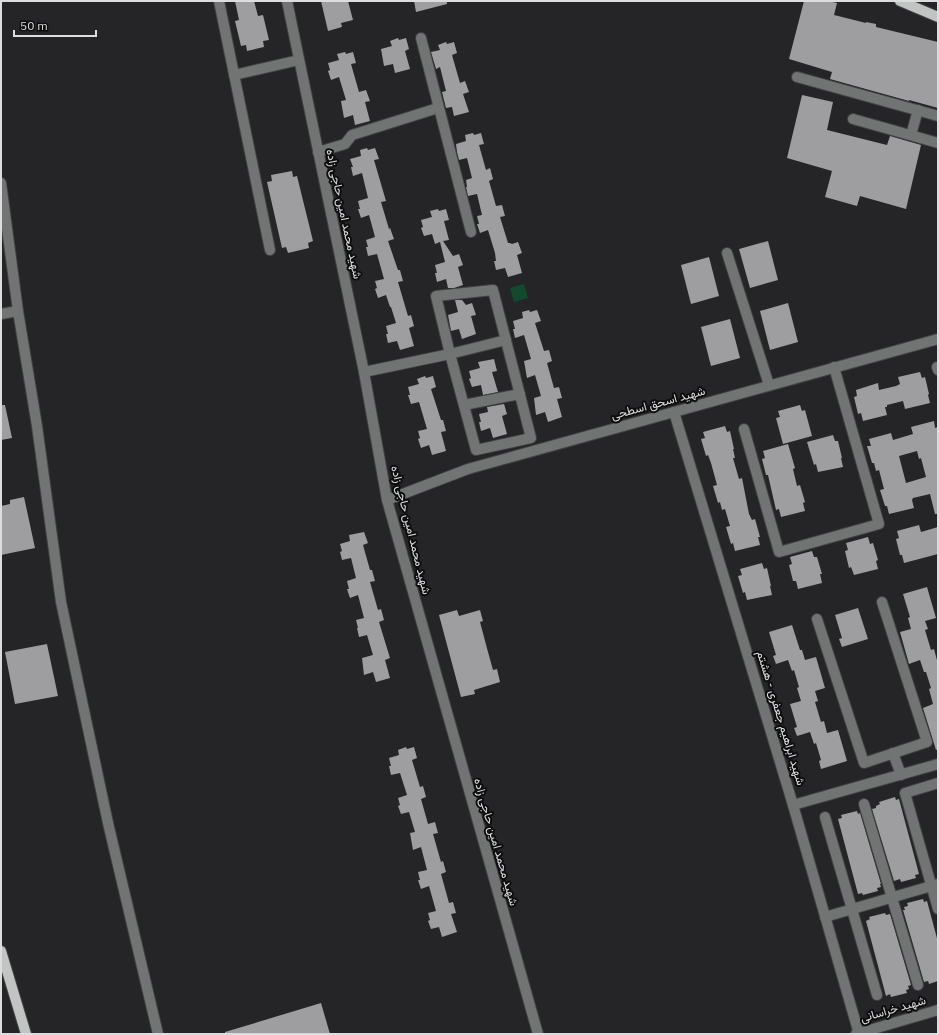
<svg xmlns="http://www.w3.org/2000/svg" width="939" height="1035" viewBox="0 0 939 1035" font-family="'IBM Plex Sans',Vazirmatn,sans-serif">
<rect width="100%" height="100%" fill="#252527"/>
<path fill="#134a2f" d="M524,284l4,14 -14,4 -4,-14z"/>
<g fill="#9e9da0" fill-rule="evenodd">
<path d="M235,1h19l4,15 5,-1 6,25 -6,1 1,6 -17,4 -1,-6 -5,1 -6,-25 4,-1z"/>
<path d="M321,1h27l5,19 -12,3 1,4 -14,4z"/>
<path d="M414,1h33v3l-31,8z"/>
<path d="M804,1h24l9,2 -3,12 32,8v-1l10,2v3l62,15v66l-29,-8v1l-79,-22 2,-7 -43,-13z"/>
<path d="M398,38l1,2 7,-2 3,11 -4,2 5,18 -15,4 -2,-9 -9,2 -3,-17 11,-3 -2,-5z"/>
<path d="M446,42l1,2 7,-2 3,11 -5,2 8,28 5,-2 4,11 -6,2 6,18 -15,4 -2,-9 -6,1 -4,-16 4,-1 -6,-24 -4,2 -5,-17 9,-2 -2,-5z"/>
<path d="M345,52l1,2 7,-2 3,11 -5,1 8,28 7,-2 4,11 -5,1 5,19 -15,4 -2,-10 -9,3 -3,-17 5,-1 -7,-23 -8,3 -3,-9 2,-1 -2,-7 11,-3 -2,-6z"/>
<path d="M802,95l31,7 -6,28 60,15 3,-9 31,9 -15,64 -46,-13 -3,10 -32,-9 7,-26 -45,-13z"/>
<path d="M473,133l1,2 7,-2 3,11 -5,1 7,25 4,-2 3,11 -4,2 7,25 6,-1 3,11 -5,1 8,26h2l2,1 6,-2 4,11 -5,2 5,18 -14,4 -3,-9 -9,2 -2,-9h2l-1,-8 -7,-23 -8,3 -3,-9h2l-2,-8 5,-1 -5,-21 -9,2 -2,-9h1l-1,-7 6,-2 -5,-20 -8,2 -2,-8 -1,-8 10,-3 -1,-6z"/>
<path d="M367,148l1,2 7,-2 4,11 -5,1 12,41 -5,1 8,27 1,-1 4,11 -6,2 10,29h2l3,11 -5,1 10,34 3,-1 3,11 -5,2 5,18 -14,4 -3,-9 -9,2 -2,-9h2l-2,-8 10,-3 -5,-16h-1l-4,-12 -8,3 -3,-9 2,-1 -2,-7 9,-2 -7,-25 -9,2 -2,-9h2l-2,-7 9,-3 -6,-22 -8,3 -3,-9h2l-2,-8 10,-3 -6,-25 -9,3 -2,-9h2l-3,-8 11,-3 -1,-6z"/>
<path d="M292,171l1,6 4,-1 16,65 -5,2 1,5 -21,5 -2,-6 -4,1 -15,-66 5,-1 -1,-6z"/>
<path d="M438,209l1,2 7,-2 3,11 -5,1 5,19 -6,1 10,15 6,-2 4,11 -5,2 5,18 -9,3h-6l-2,-9 -9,3 -2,-9h2l-2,-8 10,-3 -5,-20 -5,2 -3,-10 -8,2 -3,-8 2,-1 -2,-7 11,-3 -2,-6z"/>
<path d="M768,241l10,39 -28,8 -11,-39z"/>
<path d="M709,257l10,39 -28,8 -10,-39z"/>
<path d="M455,300h7l4,5 6,-2 4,12 -5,1 5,18 -14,5 -3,-10 -8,2 -3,-16 10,-3z"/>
<path d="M788,303l10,39 -28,8 -10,-39z"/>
<path d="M529,310l1,2 7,-2 4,11 -6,2 9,28 5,-1 3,11 -5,2 7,25 5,-1 3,11 -5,1 5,18 -14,5 -3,-10 -9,3 -2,-17 7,-2 -6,-21 -8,3 -3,-17 7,-2 -7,-24 -9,3 -2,-9h2l-2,-8 10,-3 -1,-6z"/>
<path d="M730,319l10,39 -29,8 -10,-39z"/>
<path d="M494,359l3,12 -5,1 6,20 -15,3 -2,-10 -9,2 -3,-8 2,-1 -2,-7 11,-3 -2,-6z"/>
<path d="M920,372l2,6 3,-1 4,17 -1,1 2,8 -25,6 -2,-8 -16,4v2h-2l2,8 -24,6 -2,-8 -3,1 -4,-17 3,-1 -1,-6 22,-7 1,7 17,-4 4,-2 -2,-7z"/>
<path d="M425,376l1,2 7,-2 3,11 -5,2 10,31h2l3,11 -5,1 5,19 -14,4 -3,-10 -8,3 -3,-9 2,-1 -2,-7 9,-2 -8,-27 -8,2 -3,-9h2l-2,-8 11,-3 -2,-5z"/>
<path d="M504,404l3,10 -5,2 5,18 -14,4 -3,-10 -9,3 -2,-9h2l-2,-8 9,-2 -1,-5z"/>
<path d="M1,405h4l7,33 -11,2z"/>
<path d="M800,405l2,6 3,-1 7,26 -29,8 -7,-26 4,-1 -2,-6z"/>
<path d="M934,421l1,7 3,-1v87h-3l-5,-20 -17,4 -1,2 2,8 -25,6 -2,-8h-2l-5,-16 4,-1 -5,-19 -3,1 -2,-8h-2l-5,-17h4l-2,-7 22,-6 2,7 20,-6 -2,-7zM917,451l2,8 2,-1 5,19 -20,6 -7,-27z"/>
<path d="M725,426l2,6 3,-1 4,18h-1l2,9h-2l6,21 3,-1 7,36 3,6 3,-1 5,18h-2l2,8 -25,6 -2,-8 -2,1 -5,-17 4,-1 -5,-17 -3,1 -2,-8 -2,1 -5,-17 4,-1 -6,-22 -3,-8 -2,1 -5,-17 4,-1 -2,-6z"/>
<path d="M833,435l2,6h3l4,17h-1l2,9 -25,5 -2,-8 -2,1 -7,-23z"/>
<path d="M788,444l7,24 -2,1 4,17 3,-1 5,17 -2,1 2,8 -24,6 -2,-8 -3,1 -8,-35h-2l-4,-16 3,-1 -2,-7z"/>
<path d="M24,497l11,51 -34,7v-49l9,-2v-4z"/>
<path d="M919,525l2,7 17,-5v27l-34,9 -2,-8h-2l-4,-16 3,-1 -2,-7z"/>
<path d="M364,532l4,11 -5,2 7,25h2l3,11 -5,1 8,28 3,-1 3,11 -5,2 11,36 -5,2 5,18 -14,4 -3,-10 -9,3 -2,-17 11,-3 -6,-20 -8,2 -2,-9h1l-2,-8 8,-2 -6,-23 -8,3 -3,-9h2l-2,-8 9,-3 -5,-20 -9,2 -2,-8 2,-1 -2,-7 10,-3 -1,-6z"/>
<path d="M868,537l2,7 3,-1 5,17 -2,1 2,8 -24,6 -3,-8 -2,1 -4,-17 3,-1 -2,-7z"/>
<path d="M812,551l2,6h3l5,17h-2l2,9 -24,6 -2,-8h-3l-4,-16 3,-1 -2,-7z"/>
<path d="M762,563l2,6 3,-1 4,18h-1l2,9 -25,5 -2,-8 -2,1 -5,-17 4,-1 -2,-6z"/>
<path d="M927,587l9,31 -11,3 3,8 -3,1 6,20 3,-1 4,15v85l-2,1 -13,-42 10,-4 -4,-15 2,-1 -5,-16h-2l-4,-12 -11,4 -9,-32 11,-3 -3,-11 2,-1 -7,-23z"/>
<path d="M858,608l10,31 -26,8 -3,-8 3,-1 -7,-23z"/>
<path d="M457,610l2,6 21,-6 3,11 -3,1 8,30 5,18 4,-1 3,13 -26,8 1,4 -14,3 -22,-82z"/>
<path d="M792,625l8,25h2l3,10 11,-3 9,31 -10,3 3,10 -3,1 6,20 3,-1 3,12 11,-3 9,31 -26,8 -2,-8 2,-1 -5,-17 -2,1 -4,-12 -13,4 -3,-8 3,-1 -7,-23 11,-3 -4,-13 2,-1 -5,-17 -2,1 -4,-11 -12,4 -3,-8 3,-1 -7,-23z"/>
<path d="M47,644l11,52 -43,8 -10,-52z"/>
<path d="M406,747l1,2 7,-2 3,11 -5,2 8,27 3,-1 3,11 -5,2 7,25 7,-2 3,11 -5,1 8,28 2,-1 3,11 -5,2 8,29 4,-1 3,11 -5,1 6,18 -15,5 -3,-10 -8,2 -3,-8 2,-1 -2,-7 8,-2 -7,-25 -8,3 -3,-9h2l-2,-8 9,-2 -6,-23 -8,3 -3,-17 5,-1 -6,-20 -8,2 -3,-8 2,-1 -2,-7 9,-3 -7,-22 -9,2 -2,-9h2l-2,-8 10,-3 -1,-5z"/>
<path d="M895,797l1,3 3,-1 20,75 -4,1 1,3 -15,4 -1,-3 -6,2 -22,-72 4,-1v-2l4,-2 -1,-2z"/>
<path d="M857,811l1,3 2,-1 21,71h-1l1,3 -4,1 1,3 -15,4 -1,-2 -4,1 -20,-75 4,-1 -1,-3z"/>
<path d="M923,899l1,3 3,-1 11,41v39l-9,3 -1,-3 -4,1 -21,-72h2l-1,-3 4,-1 -1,-3z"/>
<path d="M885,913l1,2 4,-1 21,71 -3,1 1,3 -3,1 1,3 -16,4 -1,-3 -4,2 -20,-75 4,-2 -1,-2z"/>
<path d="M321,1003l9,31h-105v-2z"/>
</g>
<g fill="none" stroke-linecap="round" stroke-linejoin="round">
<g stroke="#424244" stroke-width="12">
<g id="minor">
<path d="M219,1l51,249"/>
<path d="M287,1l77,371 23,128 151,534"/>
<path d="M421,38l50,194"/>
<path d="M234,75l65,-15"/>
<path d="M797,77l141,39"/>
<path d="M853,119l85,24"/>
<path d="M911,135l7,-25"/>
<path d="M318,152l27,-8 7,-9 86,-27"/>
<path d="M1,183l17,128 19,115 24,176 47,221 50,211"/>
<path d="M727,253l42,132"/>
<path d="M493,290l38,148 -55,12 -26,-96 -14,-58z"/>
<path d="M1,314l17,-3"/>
<path d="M937,367l1,3"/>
<path d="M364,372l86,-18 56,-14"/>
<path d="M464,405l56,-11"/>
<path d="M674,412l119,393 66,229"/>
<path d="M744,429l35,123 100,-28 -45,-157"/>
<path d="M387,500l81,-31 470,-130"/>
<path d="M817,619l47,144 63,-21 -45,-140"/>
<path d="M893,753l8,22"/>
<path d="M938,783l-33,10 33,116"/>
<path d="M864,804l54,181"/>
<path d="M793,805l145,-41"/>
<path d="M825,817l52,178"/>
<path d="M825,917l113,-33"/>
<path d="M856,1034l82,-24"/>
</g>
</g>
<g stroke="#424244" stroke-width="12">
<g id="major">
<path d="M900,1l38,16"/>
<path d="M1,951l25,83"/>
</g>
</g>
<use href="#minor" stroke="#727473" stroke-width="10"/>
<use href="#major" stroke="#c1c4c2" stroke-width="10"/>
</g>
<g text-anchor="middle" stroke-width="4" stroke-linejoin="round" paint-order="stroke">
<g font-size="12" fill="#dddddf" stroke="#0e0e0f">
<text transform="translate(344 214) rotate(78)" y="4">شهید محمد امین حاجی زاده</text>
<text transform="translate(658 403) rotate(-15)" y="4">شهید اسحق اسطحی</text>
<text transform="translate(411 530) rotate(76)" y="4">شهید محمد امین حاجی زاده</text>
<text transform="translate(781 718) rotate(73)" y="4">شهید ابراهیم جعفری - هشتم</text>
<text transform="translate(496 842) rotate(74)" y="4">شهید محمد امین حاجی زاده</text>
<text transform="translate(893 1009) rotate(-16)" y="4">شهید خراسانی</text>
</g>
</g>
<rect width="939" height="1035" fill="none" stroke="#dddddf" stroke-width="4"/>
<path d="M14 30v6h82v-6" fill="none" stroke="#dddddf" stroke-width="2"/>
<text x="20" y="30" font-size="12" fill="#dddddf" stroke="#0e0e0f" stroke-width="3" paint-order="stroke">50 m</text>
</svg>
